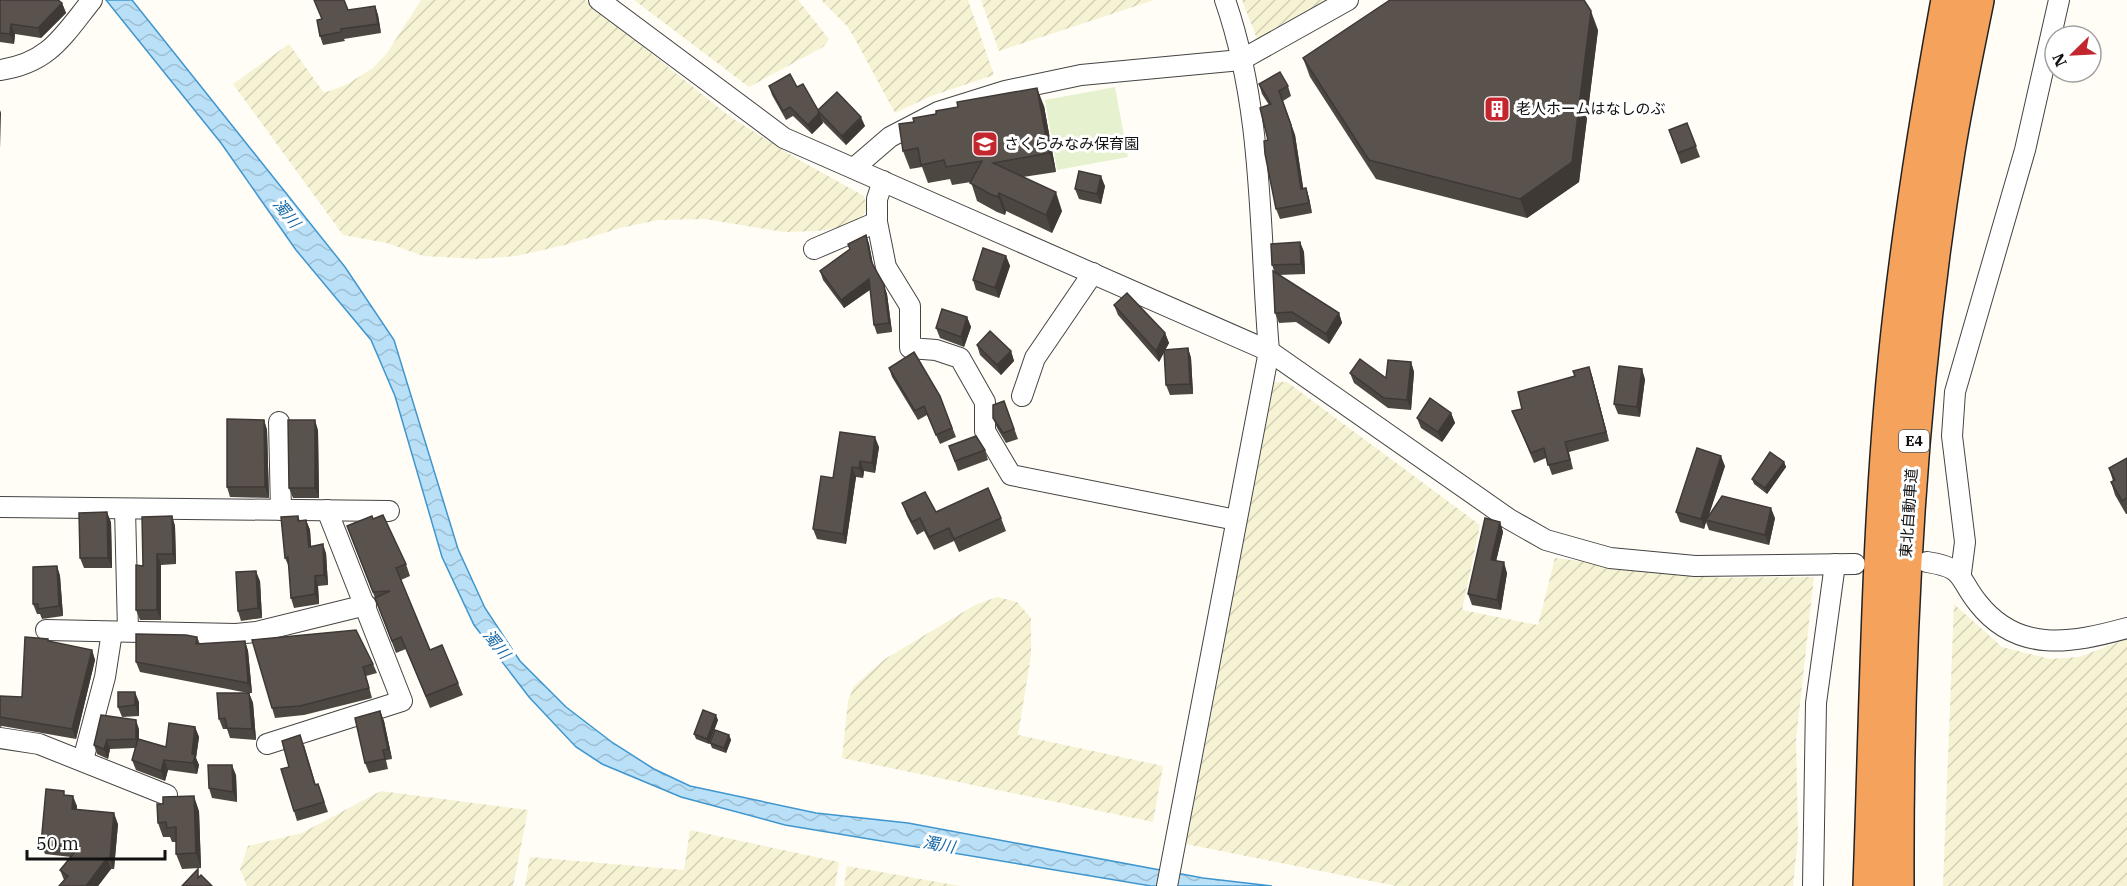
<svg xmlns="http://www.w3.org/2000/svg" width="2127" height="886" viewBox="0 0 2127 886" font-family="'IBM Plex Serif','Noto Sans JP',serif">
<defs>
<pattern id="farmland-furrows" width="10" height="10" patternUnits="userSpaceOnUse" patternTransform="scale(1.5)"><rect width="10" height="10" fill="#f6f3d4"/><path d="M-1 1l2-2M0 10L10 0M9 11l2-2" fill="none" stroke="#d2cfb5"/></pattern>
<pattern id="water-waves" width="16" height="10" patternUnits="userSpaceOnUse" patternTransform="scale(1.5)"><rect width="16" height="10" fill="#b9e0f7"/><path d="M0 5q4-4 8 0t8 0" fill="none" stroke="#9ebfd3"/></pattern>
</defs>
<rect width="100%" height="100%" fill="#fffdf5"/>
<g fill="url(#farmland-furrows)">
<path d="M421,0h164l144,116 72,45 63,35 3,12 -5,9 -21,10 -23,4 -34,1 -80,-13 -46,1 -38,8 -55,17 -49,11 -38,3 -55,-3 -36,-13 -44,-8 -110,-151 56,-40 35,49 22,-8 27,-17 14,-15z"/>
<path d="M634,0h164l31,39 -6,8 -74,40z"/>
<path d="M821,0h147l26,75 -63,21 -36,17 -40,-74 -8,-13z"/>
<path d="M981,0h173l-155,51z"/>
<path d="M1242,0h84l-69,39z"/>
<path d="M1274,382h13l193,143 -18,85 76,15 17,-67 167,20 92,-1 -18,163 2,97 -5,49h-397l-210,-42z"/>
<path d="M997,597l20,5 14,16v37l-13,80 145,31 -10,56 -311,-64 6,-57 6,-15 31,-27 90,-54z"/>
<path d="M1954,604l48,43 48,12 29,-2 48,-18v247h-184z"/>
<path d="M381,791l147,19 -15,76h-266l-7,-17 8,-23 54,-13z"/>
<path d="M690,830l149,32 -4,24h-310l5,-29 154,13z"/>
<path d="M847,866l113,20h-116z"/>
</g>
<path fill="#e6f2cf" d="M1115,87l13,70 -71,13 -12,-70z"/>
<path fill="url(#water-waves)" stroke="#3f96cf" stroke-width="1.5" d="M106,0h26l213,267 49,73 64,209 27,59 35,53 46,46 47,36 41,26 36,17 126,27 92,10 295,55 69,8h-121l-366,-61 -104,-28 -79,-33 -26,-17 -47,-50 -55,-72 -32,-68 -47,-161 -24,-56 -75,-90 -75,-107z"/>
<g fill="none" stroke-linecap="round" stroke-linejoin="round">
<g stroke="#444" stroke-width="22">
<g id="minor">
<path d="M599,0l185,138 485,213 240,168 37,21 64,18 85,8 160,-2"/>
<path d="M0,70c49,-7 63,-34 92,-70"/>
<path d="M854,168l36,-31 48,-25 67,-21 76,-16 160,-15 107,-60"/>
<path d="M883,181l-6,18v23l9,45 24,39v42l26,2 24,8 25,44v29l26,44 225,45"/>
<path d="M814,249l63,-27"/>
<path d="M1022,396l13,-38 58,-85"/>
<path d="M279,422l2,88"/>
<path d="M0,507l389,4"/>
<path d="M125,509l3,122"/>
<path d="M1927,562c39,6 30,15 51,41 40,51 94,40 149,25"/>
<path d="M1961,573l4,-31 -13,-106 3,-44 70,-242 34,-150"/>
<path d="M46,630l190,4 20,-2 110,-27"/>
<path d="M0,738l39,6 128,51"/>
<path d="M267,744l135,-43 -75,-191"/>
<path d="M83,760l22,-83 7,-45"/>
<path d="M1167,886l102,-535c-10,-117 -5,-239 -44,-351"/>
<path d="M1813,886l3,-183 19,-139"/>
</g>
</g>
<g stroke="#222" stroke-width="36">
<g id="motorway">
<path d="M1870,886c7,-191 8,-382 30,-572 12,-105 29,-210 48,-314"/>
<path d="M1897,886c-1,-245 12,-493 51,-735 8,-50 19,-101 29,-151"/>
</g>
</g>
<use href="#minor" stroke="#fff" stroke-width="20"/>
<use href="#motorway" stroke="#f5a25d" stroke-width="33"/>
</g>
<g fill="#4d4742">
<path d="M0,0l62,3 4,10 -25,25 -26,-4 -1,10 -14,-2z"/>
<path d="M314,0h30l4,10 27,-4 3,9 3,18 -37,6 1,2 -22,4 -3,-9 2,-17z"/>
<path d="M1598,30l-19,152 -52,36 -151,-39 -66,-102 -7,-19z"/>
<path d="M1259,84l29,2 3,10 -8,5 12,34 8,53h3l3,10 3,15 -32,6 -4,-10 -8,-69 1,-35 -7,-11z"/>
<path d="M769,86l28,1 21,23 47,16 -19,19 -24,-24 1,2 -11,11 -19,-18 -7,4 -14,-25z"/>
<path d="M1044,106l12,66 -33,5 39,34 -10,22 -46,-22 -1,4 -8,-3 -20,-11 -6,-19 -19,3 -2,-6 -22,4 -6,-16 -12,2 -7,-18z"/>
<path d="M1687,123l13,34 -19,7 -12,-34z"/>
<path d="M1105,186l-4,18 -22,-5 -4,-10z"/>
<path d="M866,235l3,9 4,21 14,29 5,38 -15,2 -3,-9 -4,-35 -26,18 -21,-28 -3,-9 30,-21 -2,-6z"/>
<path d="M1300,242l4,10 1,22 -26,1 60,38 3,10 -13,21 -33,-22 -17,1 -4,-10v-40l-3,-8z"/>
<path d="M1006,256l4,10 -11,32 -23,-8 -3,-10z"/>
<path d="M1114,305l51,28 4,10 -4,7 23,-2 3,10 2,36 -23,1 -4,-10 -2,-33 -5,10 -41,-47z"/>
<path d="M967,317l4,10 -7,20 -24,-9 -4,-10z"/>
<path d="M977,345l34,6 3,10 -13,14 -21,-20z"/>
<path d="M1411,362l3,10 -3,38 -23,-2 -34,-25 -4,-10 36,5z"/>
<path d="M1589,367l3,9 17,65 -40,11 4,17 -21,6 -6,-17 -12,5 -22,-52 10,-2z"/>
<path d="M889,368l51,28 16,41 -16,7 -13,-29 -9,5 -26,-43z"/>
<path d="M1645,379l-5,38 -22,-3 -4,-10z"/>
<path d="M1004,401l14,38 -12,4 -9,-15 -4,-10z"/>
<path d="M1451,413l4,10 -13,19 -21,-14 -4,-10z"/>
<path d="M264,420l3,10 2,68 -39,-1 -3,-10z"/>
<path d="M318,430l1,68h-26l-4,-10z"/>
<path d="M949,446l36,4 3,10 -30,11z"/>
<path d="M879,447l-4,26 -11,-2 -1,7 -7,-1 -10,67 -29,-5 -4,-10 20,-51z"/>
<path d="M2127,458v56h-1l-11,-19 -4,-13 2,-1 -4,-13z"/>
<path d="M1784,462l2,5 -19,27 -13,-10 -2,-5z"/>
<path d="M1725,466l-16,49 66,3 -6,27 -60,-15 -3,-8 -2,7 -24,-7 -4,-10z"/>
<path d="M902,503l34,9 65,6 5,13 -47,21 -5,-11 -20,9 -10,-19 -7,4 -10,-19z"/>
<path d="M172,516l3,10 1,38 -15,1v55h-21l-4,-10 7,-44z"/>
<path d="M298,516l2,5 6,-1 4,10 1,17 15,6 2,32 -10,1 1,18 -25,4 -3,-10 -2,-31 -4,-9z"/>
<path d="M373,519l33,45 4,12 -9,4 29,70 28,33 5,12 -33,13 -24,-59 -10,4 -21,-55 -28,-72z"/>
<path d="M111,522l1,46h-28l-4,-10z"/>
<path d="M1500,522l3,10 -7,29 11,12 -6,37 -29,-5 -4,-11z"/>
<path d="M57,566l3,10 3,40 -21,3 -2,-5h-3l-4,-10z"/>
<path d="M260,581l2,37 -21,3 -3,-10z"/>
<path d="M197,637l3,7 45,-3 3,10 4,42h-3l4,10 3,37 -26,-2 -3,-9h-4l-4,-10 29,-26 -108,-21 -4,-10z"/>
<path d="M252,640l121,24 4,9 -11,3 6,22 -68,17 -29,3z"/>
<path d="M49,642l43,8 3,10 -19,79 -74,-13 -2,1v-31l22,1z"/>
<path d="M139,702v14l-17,1 -4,-10z"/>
<path d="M380,711l4,10 8,38 -6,1 2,9 -19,4 -4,-10z"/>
<path d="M718,720l-9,24 -13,-5 -2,-5z"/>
<path d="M195,727l4,10 -3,21 3,7 -2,9 -29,-4 -3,11 -29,-11 -4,-10 3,-12 -25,1 -2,10 -11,-5 -3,-9 45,-16v10l27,8z"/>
<path d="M729,735l2,5 -5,13 -14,-5 -2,-5z"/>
<path d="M304,745l12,40 2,-1 10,28 -31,9 -3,-10 -5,-44z"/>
<path d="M236,775l1,27 -25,-4 -3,-10z"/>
<path d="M65,795l12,11v4l41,14 -4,45h-3l-13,17h-39l5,-6 -4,-10 11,-13 -26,-3 -4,-10z"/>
<path d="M199,811l2,57 -19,1 -6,-15v-12h-4l-2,-5h-7l-5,-14z"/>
</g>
<g fill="#3f3936">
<path d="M62,3l4,10 -25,25 -3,-10z"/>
<path d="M375,6l3,9 3,18 -3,-9z"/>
<path d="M1591,11l7,19 -19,152 -52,36 -7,-19z"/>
<path d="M11,24l4,10 -1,10 -4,-10z"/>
<path d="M1037,88l7,18 12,66 -7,-19z"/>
<path d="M1279,91l16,44 10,64 -4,-10z"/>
<path d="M0,110l1,3 -1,36z"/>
<path d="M819,113l4,10 -11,11 -4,-9z"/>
<path d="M861,117l4,9 -19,19 -4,-9z"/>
<path d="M1101,176l4,10 -4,18 -4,-10z"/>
<path d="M1306,188l3,10 3,15 -3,-10z"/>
<path d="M1056,192l6,19 -10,22 -6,-18z"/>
<path d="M999,193l7,18 -1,4 -7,-18z"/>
<path d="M866,235l3,9 5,26 -3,-9z"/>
<path d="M1300,242l4,10 1,22 -4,-10z"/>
<path d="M1006,256l4,10 -11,32 -4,-10z"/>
<path d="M869,279l3,9 -28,20 -3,-8z"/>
<path d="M884,285l3,9 5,38 -3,-9z"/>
<path d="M1339,313l3,10 -13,21 -3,-10z"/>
<path d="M967,317l4,10 -7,20 -3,-10z"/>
<path d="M1165,333l4,10 -10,19 -3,-11z"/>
<path d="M1188,348l3,10 2,36 -3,-10z"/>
<path d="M1011,351l3,10 -13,14 -4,-10z"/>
<path d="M1411,362l3,10 -3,38 -4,-10z"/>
<path d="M1589,367l3,9 17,65 -3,-9z"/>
<path d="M1642,369l3,10 -5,38 -3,-10z"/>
<path d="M1451,413l4,10 -13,19 -4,-10z"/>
<path d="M264,420l3,10 2,68 -4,-11z"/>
<path d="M315,420l3,10 1,68 -4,-10z"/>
<path d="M875,437l4,10 -4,26 -3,-10z"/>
<path d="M1721,456l4,10 -18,54h-1v2l-2,7 -3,-10z"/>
<path d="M860,461l4,10 -1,7 -4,-10z"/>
<path d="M1784,462l2,5 -19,27 -2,-6z"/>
<path d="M852,467l4,10 -10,67 -3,-10z"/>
<path d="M1771,508l4,10 -6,27 -4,-10z"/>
<path d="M107,512l4,10 1,46 -4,-10z"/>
<path d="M172,516l3,10 1,38 -3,-10z"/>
<path d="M306,520l4,10 2,27 -3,-10z"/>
<path d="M1500,522l3,10 -9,38 -3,-10z"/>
<path d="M323,544l3,9 2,32 -4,-10z"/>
<path d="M157,554l4,11v55l-4,-10z"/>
<path d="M1504,562l3,11 -6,37 -4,-10z"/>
<path d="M57,566l3,10 3,40 -4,-10z"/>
<path d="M256,571l4,10 2,37 -4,-10z"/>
<path d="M315,576l3,10 1,18 -4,-10z"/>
<path d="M245,641l3,10 4,42 -4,-10z"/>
<path d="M92,650l3,10 -19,79 -4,-10z"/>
<path d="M135,692l4,10v14l-4,-11z"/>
<path d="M249,693l4,10 3,37 -4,-11z"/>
<path d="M380,711l4,10 8,38 -4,-10z"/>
<path d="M716,715l2,5 -9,24 -2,-5z"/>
<path d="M136,720l3,9v19l-3,-9z"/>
<path d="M195,727l4,10 -3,21 3,7 -2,9 -4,-11 -1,-9z"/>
<path d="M729,735l2,5 -5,13 -2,-5z"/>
<path d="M107,740l3,9 -2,10 -4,-10z"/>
<path d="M164,760l4,10 -3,11 -4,-10z"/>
<path d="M232,765l4,10 1,27 -4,-10z"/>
<path d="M73,796l4,10 -1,14 -4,-11z"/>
<path d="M194,796l5,15 2,57 -5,-15z"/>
<path d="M114,813l4,11 -4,45 -4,-10z"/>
<path d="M107,858l4,11 -13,17h-12z"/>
</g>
<g fill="#5a524d" stroke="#3f3936" stroke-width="1.5">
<path d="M0,0h58l4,3 -24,25 -27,-4 -1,10 -10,-1z"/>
<path d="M314,0h30l4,10 27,-4 3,18 -37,5v3l-21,4 -3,-16 5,-1z"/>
<path d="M1390,0h194l7,11 -19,151 -52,37 -151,-39 -66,-102z"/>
<path d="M1280,72l8,14 -9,5 12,34 10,64 5,-1 3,15 -33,6 -11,-55 -1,-13 4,-1 -8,-32 11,-4 -12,-20z"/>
<path d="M790,74l7,13 6,-3 15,26 19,-18 24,25 -19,19 -24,-25 1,2 -11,12 -18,-18 -7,4 -14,-25z"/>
<path d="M1037,88l12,65 -56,10 63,29 -10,23 -47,-22 -1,4 -8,-3 -20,-11 12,-22 -36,6 -2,-7 -23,5 -3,-17 -15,3 -4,-27 15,-2 -1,-4 23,-4v-3l22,-4 -1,-5z"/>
<path d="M1687,123l9,23 -18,7 -9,-23z"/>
<path d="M1079,171l22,5 -4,18 -22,-5z"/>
<path d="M866,235l5,26 13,24 5,38 -15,2 -5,-46 -28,21 -21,-29 30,-22 -2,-5z"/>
<path d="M1300,242l1,22 -29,1 -1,-21z"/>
<path d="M983,248l23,8 -11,32 -22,-8z"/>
<path d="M1273,271l66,42 -13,21 -34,-22 -17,1z"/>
<path d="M1127,293l38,40 -9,18 -42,-46z"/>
<path d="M942,309l25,8 -6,20 -25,-9z"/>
<path d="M990,331l21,20 -14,14 -20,-20z"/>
<path d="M1188,348l2,36 -24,1 -2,-35z"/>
<path d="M914,352l26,44 12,32 -16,7 -12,-29 -9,5 -26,-43z"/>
<path d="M1360,359l26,19 2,-18 23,2 -4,38 -23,-2 -34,-25z"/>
<path d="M1619,366l23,3 -5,38 -23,-3z"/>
<path d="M1589,367l17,65 -41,10 5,18 -22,5 -4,-17 -13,5 -19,-42 10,-2 -4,-17 57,-16 -2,-5z"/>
<path d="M1430,398l21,15 -13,19 -21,-14z"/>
<path d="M1004,401l10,28 -11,4 -10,-15v-13z"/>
<path d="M227,419l37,1 1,67h-38z"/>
<path d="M288,420h27v68h-26z"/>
<path d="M840,432l35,5 -3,26 -12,-2 -1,7 -7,-1 -9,67 -30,-5 8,-53 12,2z"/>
<path d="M976,436l9,14 -30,11 -6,-15z"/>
<path d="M1697,448l24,8 -20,63 -25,-7z"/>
<path d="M1770,452l14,10 -19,26 -13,-9z"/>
<path d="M2127,458v40l-5,3 -11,-19 4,-2 -6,-12z"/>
<path d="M988,488l13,30 -47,21 -5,-11 -20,9 -9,-19 -8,4 -10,-19 23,-11 11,20z"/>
<path d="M1722,496l49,12 -6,27 -59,-15z"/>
<path d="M107,512l1,46h-28l-1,-45z"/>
<path d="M383,515l23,49 -10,4 34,82 12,-5 16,38 -32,13 -25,-59 -9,4 -17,-43 15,-7 -17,1 -26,-66 25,-10 1,3z"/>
<path d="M172,516l1,38h-16v56h-21v-45l7,1 -1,-49z"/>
<path d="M298,516v5l8,-1 3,27 14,-3 1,31 -9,1v18l-24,4 -3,-41 -3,1 -4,-41z"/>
<path d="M1485,518l15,4 -9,38 13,2 -7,38 -29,-6z"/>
<path d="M57,566l2,40 -21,3v-5h-5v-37z"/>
<path d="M256,571l2,37 -20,3 -2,-39z"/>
<path d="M356,630l17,34 -10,3 6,21 -69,18 -28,2 -20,-68z"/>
<path d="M136,634l50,1 11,2 -1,7 49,-3 3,42 -112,-21z"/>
<path d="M25,637l23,2v2l44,9 -20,79 -72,-12v-21l22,1z"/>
<path d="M118,692h17v13l-17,2z"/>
<path d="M217,693h32l3,36 -25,-1 -2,-10 -6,1z"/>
<path d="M703,710l13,5 -9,24 -13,-5z"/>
<path d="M380,711l8,38 -5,1 2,9 -20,4 -10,-45z"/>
<path d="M101,715l35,5v19l-29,1 -3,9 -10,-4z"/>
<path d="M169,723l26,4 -3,27 3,1 -2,8 -29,-3 -3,11 -29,-11 6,-21 28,8z"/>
<path d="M715,730l14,5 -5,13 -14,-5z"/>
<path d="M300,735l15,50 3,-1 6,18 -30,9 -13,-42 8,-2 -7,-26z"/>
<path d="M208,765h24l1,27 -24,-4z"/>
<path d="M46,789l18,2v4l9,1 -1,13 42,4 -4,46 -3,-1 -21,28h-27l9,-10 -8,-6 19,-23 -38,-3z"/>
<path d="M194,796l2,57 -20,1v-27l-9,1 -1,-6 -8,1 -1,-19h6v-7z"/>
<path d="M198,869v9l3,-3 11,11h-30z"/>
</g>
<defs>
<g id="building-square" transform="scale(1.35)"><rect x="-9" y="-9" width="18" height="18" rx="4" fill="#c4262e" stroke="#fff"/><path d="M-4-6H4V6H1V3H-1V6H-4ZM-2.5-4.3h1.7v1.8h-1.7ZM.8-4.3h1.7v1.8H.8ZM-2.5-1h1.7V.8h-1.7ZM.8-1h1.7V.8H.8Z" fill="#fff"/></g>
<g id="school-square" transform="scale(1.35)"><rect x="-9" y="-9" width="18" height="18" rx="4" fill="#c4262e" stroke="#fff"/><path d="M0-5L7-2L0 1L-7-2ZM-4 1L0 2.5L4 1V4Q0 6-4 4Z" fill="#fff"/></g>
</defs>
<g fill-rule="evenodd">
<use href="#building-square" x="1497" y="109"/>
<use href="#school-square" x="985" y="144"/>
</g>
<g text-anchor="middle" stroke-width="6" stroke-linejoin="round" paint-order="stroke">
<rect fill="#fff" stroke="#585858" stroke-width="1.5" x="1899" y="430" width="30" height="22" rx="4.5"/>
<g font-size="14" font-weight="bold" fill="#111">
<text x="1914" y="446">E4</text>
</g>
<g font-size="15" fill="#111" stroke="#fff" text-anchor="start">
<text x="1516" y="114">老人ホームはなしのぶ</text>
<text x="1004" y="149">さくらみなみ保育園</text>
</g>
<g font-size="15" fill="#111" stroke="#fff">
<text transform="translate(1909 513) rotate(-86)" y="5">東北自動車道</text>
</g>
<g font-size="16" font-style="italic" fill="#1768a6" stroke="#fff">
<text transform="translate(287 213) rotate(51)" y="6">濁川</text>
<text transform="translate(497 644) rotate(51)" y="6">濁川</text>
<text transform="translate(939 844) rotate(10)" y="6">濁川</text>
</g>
</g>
<g transform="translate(2073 54) rotate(246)"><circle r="28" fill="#ffffff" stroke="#a0a0a0" stroke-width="1.5"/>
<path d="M0-4.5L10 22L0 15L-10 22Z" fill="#c4262e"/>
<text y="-9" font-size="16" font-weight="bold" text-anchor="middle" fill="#111111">N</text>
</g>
<path d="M27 850v9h138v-9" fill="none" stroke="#111111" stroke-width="3"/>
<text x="36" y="850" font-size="18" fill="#111111" stroke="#ffffff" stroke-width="4.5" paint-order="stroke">50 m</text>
</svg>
